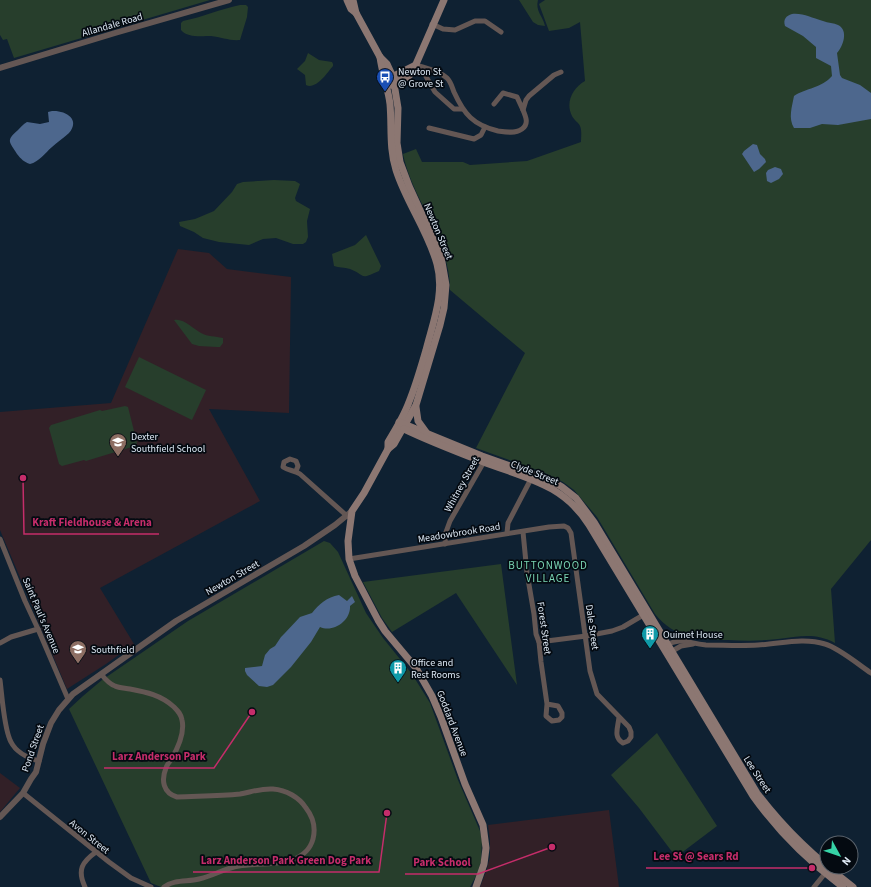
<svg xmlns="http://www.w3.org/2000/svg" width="871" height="887" viewBox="0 0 871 887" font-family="'Source Sans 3',sans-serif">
<rect width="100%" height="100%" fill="#0f2132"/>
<g fill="#322027">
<path d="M178,249l31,4 18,16 64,8 -2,136 -80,-4 51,92 -160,87 34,56 -28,20 -39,25 -67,-159v-118l111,-9z"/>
<path d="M0,773l20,15 -20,24z"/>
<path d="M609,810l10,77h-139l6,-15 4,-15v-17l-2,-15z"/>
</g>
<g fill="#273e2c">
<path d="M0,0h210l-196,58 -7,-19 -4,1 -3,-5z"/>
<path d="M519,0h19c-3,11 5,16 7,26l-7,-1 -5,-3z"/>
<path d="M545,0h326v540l-40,49 4,54c-21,-11 -36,-6 -57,-4 -17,2 -33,2 -50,1 -28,0 -54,-2 -73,-26l-58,-97 -23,-27 -11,-8 -18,-9 -69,-25 49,-95 -75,-63c0,-50 -37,-89 -47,-136l13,-5 6,13h41l7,3 57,-4 54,-19c0,-4 1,-12 -1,-16 -1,-3 -6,-6 -8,-10 -7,-14 1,-28 13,-35l-5,-59 -11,6 -20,3 -10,-27z"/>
<path d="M240,5h6l2,2 -1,10 -7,23c-10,1 -19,-3 -29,-4 -9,0 -24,2 -30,-6v-7l2,-2c20,-4 37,-12 57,-16z"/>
<path d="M308,53l11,7 13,2 1,2v2c-6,7 -17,24 -27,19l-1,-10 -8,-6 8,-8z"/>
<path d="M274,180l21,1 5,3 -5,14 1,3 14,8 -3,12 1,16 -2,5 -3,2h-10l-17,-6 -13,1 -14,6 -30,-3 -16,-4 -9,-6 -14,-6 -1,-4 16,-3 19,-8 18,-19 5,-8 6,-2z"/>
<path d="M366,235l15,31 -2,5c-20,9 -12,5 -29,-2 -6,-2 -11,-1 -16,-3l-2,-12 23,-9z"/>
<path d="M174,320c10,-2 19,9 27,13 7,4 14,3 22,5v5l-3,4h-3l-18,-1 -7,-2z"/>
<path d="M139,357l67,33 -14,30 -67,-33z"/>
<path d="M125,406l3,1 9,36 -2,3 -49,15 -2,-1 -22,6 -3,-2 -10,-36 2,-3 49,-15 2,1z"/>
<path d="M324,541l6,2 8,9 28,61 17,25 29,36 18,29 28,77 22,51 2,10 -1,20 -4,13 -7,13h-309l-10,-4 -82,-174 14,-13 19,-16 86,-59z"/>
<path d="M501,564l16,121 -61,-92 -64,39 -10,-14 -19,-36z"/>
<path d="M657,733l60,93 -41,31 -37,-49 -28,-33z"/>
</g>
<g fill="#4d678d">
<path d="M792,14c12,-1 19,4 31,7 5,2 11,2 15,4 11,5 5,22 -1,28l3,22 2,3 18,7 11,8v26l-33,6 -16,-1 -12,4h-16c-6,-10 -2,-21 0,-32 12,-8 28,-8 38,-20l-1,-10 -15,-8v-11l-13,-11 -18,-10c-2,-7 1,-10 7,-12z"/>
<path d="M52,111c13,-1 29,8 17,22 -5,5 -12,9 -17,14 -7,6 -13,15 -22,17 -6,-2 -9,-5 -13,-10 -7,-12 -12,-13 1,-24 3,-3 5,-6 9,-8l13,2 9,-2 -1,-10z"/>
<path d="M753,144l4,1 3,9 5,5 1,3 -7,7 -5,3 -12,-18 2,-3z"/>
<path d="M775,167l6,2 2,5 -4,5 -8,4 -4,-2 -1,-8 2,-3z"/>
<path d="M339,595l8,6 5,-5 3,6 -5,4c1,14 -16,27 -30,21l-9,15 -20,25 -18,18 -6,2 -8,-1 -12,-11 -2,-4v-3l17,-2 3,-11 5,-6 5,-3 6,-9 3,-3 16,-17 12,-4c7,-9 15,-16 27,-18z"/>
</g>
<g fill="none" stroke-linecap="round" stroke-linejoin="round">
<g stroke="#645754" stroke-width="5">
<path d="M432,24l11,5 12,1 20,-9h10l16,11"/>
<path d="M416,65c9,3 24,6 31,13 4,4 5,9 7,14 10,22 19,33 44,39 7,1 17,3 24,-2 7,-5 4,-12 1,-19"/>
<path d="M417,66l7,7 11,19 19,17h8"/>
<path d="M494,104l9,-11 14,4 6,13 3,-10 3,-4 25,-21 7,-3"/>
<path d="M429,128l45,11 7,-4 4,-8"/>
<path d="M296,471l2,-5 -2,-5 -6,-2 -6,3 -1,5c6,4 11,3 17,7l47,42"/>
<path d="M523,532l4,41 7,41 2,20 3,8 2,20 6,42 11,2 4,7v4l-3,3 -7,1 -6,-5 1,-12"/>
<path d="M507,533l1,-10 24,-46"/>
<path d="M0,539l25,62 13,28 30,70"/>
<path d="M445,544l1,-12 4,-11 35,-61"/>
<path d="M349,559l200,-32 15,-1 4,2 3,5 19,138 7,23 32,33 2,5v5l-3,4 -5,2c-10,-6 -5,-15 -4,-26"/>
<path d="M539,642l47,-6 26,-5 11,-4 22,-13"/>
<path d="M0,643l11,-6 27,-8"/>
<path d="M665,646c18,-10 23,-2 41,-1 17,0 35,1 52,0 22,-1 45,-8 67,-1 14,4 34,21 46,29"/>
<path d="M669,653l12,-7 12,-2"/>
<path d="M101,674c4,5 8,10 14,12 4,2 10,2 15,3 16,3 31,6 44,18 4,4 7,7 8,13 3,13 -4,28 -11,40 -2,2 -4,5 -5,8 -5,12 -3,25 11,29 21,-1 42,-1 63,-3 11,-2 22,-6 33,-5 13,1 26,8 33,19 7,9 10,19 7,31 -8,30 -51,23 -74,27 -14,2 -26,10 -40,13 -12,3 -24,0 -35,8"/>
<path d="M0,680c2,15 4,50 11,62 5,10 17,16 28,19"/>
<path d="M23,793l86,69 22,16 20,9"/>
<path d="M85,887c-8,-17 -3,-25 11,-35"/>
<path d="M814,887l13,-16"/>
</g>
<g stroke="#645754" stroke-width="6">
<path d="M0,68l115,-35 114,-33"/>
<path d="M0,817l23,-24 8,-14 5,-7 7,-28 8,-21 8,-13 14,-16 103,-73 128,-75 31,-21 17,-14"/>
</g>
<g stroke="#8c7772" stroke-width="7">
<path d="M347,0l4,9 5,4 24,44 7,7 6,13 5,31 -1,35 3,19 9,24 32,70 5,29 -2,23 -4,17 -24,80 -22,39 -6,5"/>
<path d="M353,0l3,13"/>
<path d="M380,57c2,16 8,31 10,47 2,23 -1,44 6,66 10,32 32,61 41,94 8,29 -4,58 -11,86 -5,17 -10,35 -17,52 -5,14 -13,27 -21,40v7l-24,44 -12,18 -4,30 1,18 6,17 23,44 7,11 31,37 16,28 9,21 24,67 18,41 3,23 -2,16 -8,23"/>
<path d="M390,78l26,-13"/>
<path d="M391,85l18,-9 4,-5 31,-71"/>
<path d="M416,407l2,14 8,11"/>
<path d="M399,422l83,34 70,25 10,6 14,11 18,24 163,271c29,38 58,65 96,94"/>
<path d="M404,429c25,12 51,22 77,32 43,17 82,22 108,64l164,271c25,35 55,65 90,91"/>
</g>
</g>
<defs>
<g id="bus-pin" transform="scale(0.9)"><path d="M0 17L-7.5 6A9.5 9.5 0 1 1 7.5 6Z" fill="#1a4fb4" stroke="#040a11"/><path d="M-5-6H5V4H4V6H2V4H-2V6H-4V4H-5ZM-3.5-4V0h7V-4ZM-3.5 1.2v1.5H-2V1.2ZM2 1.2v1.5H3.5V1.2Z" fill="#fff"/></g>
<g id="school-pin" transform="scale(0.9)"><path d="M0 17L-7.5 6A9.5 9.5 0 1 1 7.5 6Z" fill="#8d6e63" stroke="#040a11"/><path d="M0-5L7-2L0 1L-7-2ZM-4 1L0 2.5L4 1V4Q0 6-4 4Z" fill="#fff"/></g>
<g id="building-pin" transform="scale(0.9)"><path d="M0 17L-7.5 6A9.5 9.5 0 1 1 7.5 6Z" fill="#0f9aa8" stroke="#040a11"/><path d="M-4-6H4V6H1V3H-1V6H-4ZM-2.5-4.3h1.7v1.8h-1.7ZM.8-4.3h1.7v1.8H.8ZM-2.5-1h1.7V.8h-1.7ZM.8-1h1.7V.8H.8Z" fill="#fff"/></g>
</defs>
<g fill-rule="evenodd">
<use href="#bus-pin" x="385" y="77"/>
<use href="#school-pin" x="118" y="442"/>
<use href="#building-pin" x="650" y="634"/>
<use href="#school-pin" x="78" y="649"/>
<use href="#building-pin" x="398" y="668"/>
</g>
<g text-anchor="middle" stroke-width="3.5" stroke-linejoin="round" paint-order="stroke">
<g font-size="10" fill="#dce7f3" stroke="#040a11">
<text transform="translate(112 24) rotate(-16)" y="4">Allandale Road</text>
<text transform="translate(439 231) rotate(67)" y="4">Newton Street</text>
<text transform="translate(535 472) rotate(22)" y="4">Clyde Street</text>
<text transform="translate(461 484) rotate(-61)" y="4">Whitney Street</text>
<text transform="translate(459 532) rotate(-9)" y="4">Meadowbrook Road</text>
<text transform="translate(232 577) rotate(-30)" y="4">Newton Street</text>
<text transform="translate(42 615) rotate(67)" y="4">Saint Paul's Avenue</text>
<text transform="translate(593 627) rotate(82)" y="4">Dale Street</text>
<text transform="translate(545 628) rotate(82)" y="4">Forest Street</text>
<text transform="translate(453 723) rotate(69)" y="4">Goddard Avenue</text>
<text transform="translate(32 748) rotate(-71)" y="4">Pond Street</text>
<text transform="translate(758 774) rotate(57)" y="4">Lee Street</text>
<text transform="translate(90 836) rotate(39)" y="4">Avon Street</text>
</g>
<g font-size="10" fill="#dce7f3" stroke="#040a11" text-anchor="start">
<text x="398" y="75">Newton St<tspan x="398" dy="12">@ Grove St</tspan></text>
<text x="131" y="440">Dexter<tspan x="131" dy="12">Southfield School</tspan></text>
<text x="663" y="638">Ouimet House</text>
<text x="91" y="653">Southfield</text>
<text x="411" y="666">Office and<tspan x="411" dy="12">Rest Rooms</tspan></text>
</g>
<g font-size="11" letter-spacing="1" fill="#79d4b3" stroke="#040a11">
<text x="548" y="569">BUTTONWOOD<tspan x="548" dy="13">VILLAGE</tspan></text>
</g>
</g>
<path fill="none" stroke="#c52d6a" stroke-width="1.5" d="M23 478L24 534H159M252 712L214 768H104M812 868L747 868H646M387 813L379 872H193M552 847L478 874H405"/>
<g fill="#c52d6a" stroke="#040a11" stroke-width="1.5">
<circle cx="23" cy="478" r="4"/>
<circle cx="252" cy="712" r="4"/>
<circle cx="812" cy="868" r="4"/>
<circle cx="387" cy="813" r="4"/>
<circle cx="552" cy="847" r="4"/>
</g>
<g font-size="11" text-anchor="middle" font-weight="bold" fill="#c52d6a" stroke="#040a11" stroke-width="3.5" stroke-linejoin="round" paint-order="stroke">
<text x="92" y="526">Kraft Fieldhouse &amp; Arena</text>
<text x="159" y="760">Larz Anderson Park</text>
<text x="696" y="860">Lee St @ Sears Rd</text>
<text x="286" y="864">Larz Anderson Park Green Dog Park</text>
<text x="442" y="866">Park School</text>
</g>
<g transform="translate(839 855) rotate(130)"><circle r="19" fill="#040a11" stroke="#5a626b"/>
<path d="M0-3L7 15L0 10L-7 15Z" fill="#36d4a7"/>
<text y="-6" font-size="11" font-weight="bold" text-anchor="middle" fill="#dce7f3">N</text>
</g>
</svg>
